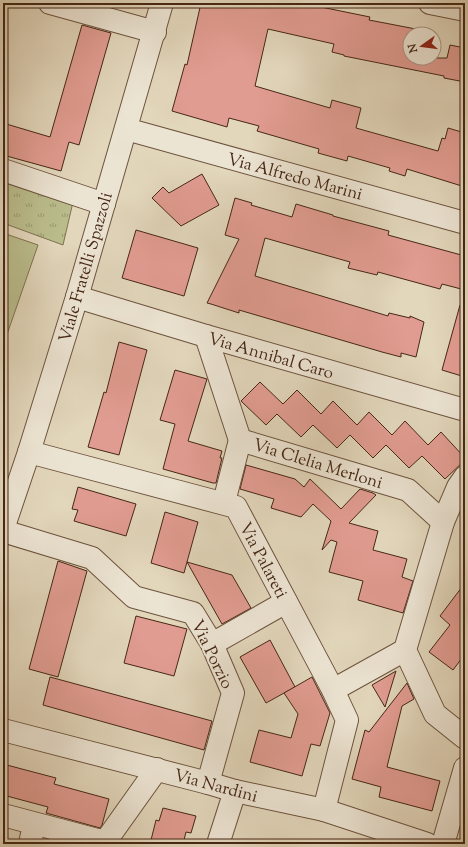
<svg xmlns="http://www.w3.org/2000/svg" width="468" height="847" viewBox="0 0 468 847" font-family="'Sorts Mill Goudy',serif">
<defs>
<pattern id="grass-tufts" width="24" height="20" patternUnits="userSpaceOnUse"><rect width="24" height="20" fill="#babc8c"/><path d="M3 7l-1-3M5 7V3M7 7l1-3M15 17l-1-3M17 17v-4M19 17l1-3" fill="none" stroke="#999971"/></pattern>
</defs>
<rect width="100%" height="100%" fill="#e2d6bb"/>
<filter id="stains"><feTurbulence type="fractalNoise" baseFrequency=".005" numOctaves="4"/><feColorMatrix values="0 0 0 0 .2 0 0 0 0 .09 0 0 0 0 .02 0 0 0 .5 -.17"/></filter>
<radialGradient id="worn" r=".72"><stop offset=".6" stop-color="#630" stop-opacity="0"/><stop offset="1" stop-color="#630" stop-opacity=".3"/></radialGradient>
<path fill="url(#grass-tufts)" stroke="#807250" d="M3,181l70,21 -10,43 -60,-22z"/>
<path fill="#babc8c" stroke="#807250" d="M3,233l35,12 -35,101z"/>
<g fill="#e19c91" stroke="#462715">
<path d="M201,3h110l10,2v2l49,10 -1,3 52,10 -1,4h-10v24h37l3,-13 15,3v34l-21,-4v-2l-100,-20v-1l-12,-3 2,-8 -66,-15 -13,57 75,22 2,-8 29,8 -5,20 82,23 4,-13 3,1 3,-11 17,5v54l-58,-18 -2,7 -16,-5 1,-3 -42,-12 -1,5 -29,-8 1,-4 -62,-18 2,-5 -30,-8 -2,9 -55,-16 13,-47 2,1z"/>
<path d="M82,25l29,8 -32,112 -10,-3 -8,29 -58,-16v-32l47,14z"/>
<path d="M202,174l17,31 -38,21 -29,-28 11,-11 6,6z"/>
<path d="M235,198l17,5 -1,2 41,12 4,-13 37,11v1l56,15 -1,4 77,21v34l-23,-6 -2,5 -62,-17 -1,3 -29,-7 2,-6 -85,-24 -10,38 133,40 1,-3 21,5v-2l14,6 -8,35 -15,-4v4l-19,-5 -143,-42v3l-28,-9 -4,-1 32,-64 -14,-4z"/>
<path d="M136,230l62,18 -14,48 -62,-18z"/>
<path d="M460,305l5,1v71l-23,-7z"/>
<path d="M119,342l28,8 -28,105 -31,-8 16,-55 2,1z"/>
<path d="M175,370l32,9 -19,62 34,10 -2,7h2l-6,25h-3l-50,-14 12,-45 -15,-4z"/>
<path d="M260,382l23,22 14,-14 24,24 12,-13 24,24 12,-13 23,23 13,-14 23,24 13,-13 24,26v2l-20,19 -23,-23 -13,12 -23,-23 -13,13 -23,-23 -13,13 -24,-23 -12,12 -24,-23 -11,11 -25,-24z"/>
<path d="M246,465l49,14 9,8 6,-8 31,30 19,-20 13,4 3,2 -27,28 29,8 -5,19 34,9 -5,18 11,4 -10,32 -45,-13 5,-19 -34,-9 8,-30 -6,-2 -9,10 9,-29 -18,-17 -12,13 -30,-9 3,-9 -34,-10z"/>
<path d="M78,487l58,17 -10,32 -52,-15 4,-11 -6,-1z"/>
<path d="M165,512l33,10 -11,40 45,13 19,33 -29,16 -35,-62 -3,11 -33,-10z"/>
<path d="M58,561l29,10 -29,106 -29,-8z"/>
<path d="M465,583v71l-12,16 -24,-18 21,-27 -10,-9z"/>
<path d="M136,616l51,13 -13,47 -50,-13z"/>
<path d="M270,640l25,47 -29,16 -26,-46z"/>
<path d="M396,671l-11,36 -13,-22z"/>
<path d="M50,677l162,44 -8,29 -161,-45z"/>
<path d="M312,677l18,36 -10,33 -9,-2 -9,32 -52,-14 9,-32 32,8 7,-24 -14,-21z"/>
<path d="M407,683l7,16 -12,7 -15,61 53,14 -8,30 -53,-14 2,-10 -29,-8 13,-49 4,2z"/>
<path d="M3,764l53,14 -2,6 55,15 -7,26 -2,3 -54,-15 2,-6 -45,-12z"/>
<path d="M163,808l33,8 -5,17 -5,-1 -3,12h-33l6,-24 3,1z"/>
</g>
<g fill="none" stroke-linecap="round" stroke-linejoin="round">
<g stroke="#6d533e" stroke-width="24">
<g id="minor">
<path d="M50,3l105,29"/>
<path d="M430,3l35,7"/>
<path d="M126,129l339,94"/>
<path d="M3,170l101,34"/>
<path d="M77,297l129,39 259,74"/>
<path d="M206,336l34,104"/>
<path d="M240,440l168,50 35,32"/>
<path d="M29,452l207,55 97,183 14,30 -23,90"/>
<path d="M465,477l-7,10 -15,35 -38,128 30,64 30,24"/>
<path d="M224,502l16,-62"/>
<path d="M3,529l26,-77 48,-155 85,-294"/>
<path d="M3,531l89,27 42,39 59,16 19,31 21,49 -25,90"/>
<path d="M212,644l74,-42"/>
<path d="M333,690l72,-40"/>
<path d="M3,730l205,53 27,8 89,19 103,34"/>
<path d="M3,815l102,27 52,-73"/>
<path d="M30,844l4,-20"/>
<path d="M218,844l17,-53"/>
<path d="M443,844l22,-76"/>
</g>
</g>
<use href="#minor" stroke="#ece4d3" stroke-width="22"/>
</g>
<g text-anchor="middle" stroke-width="4" stroke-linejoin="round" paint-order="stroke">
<g font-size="17" fill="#462715" stroke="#ece4d3">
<text transform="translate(295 176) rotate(15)" y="6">Via Alfredo Marini</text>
<text transform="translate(85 267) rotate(-74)" y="6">Viale Fratelli Spazzoli</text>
<text transform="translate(271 355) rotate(16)" y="6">Via Annibal Caro</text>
<text transform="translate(318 463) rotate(17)" y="6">Via Clelia Merloni</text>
<text transform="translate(264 560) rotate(62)" y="6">Via Palareti</text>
<text transform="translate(213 654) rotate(64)" y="6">Via Porzio</text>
<text transform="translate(216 785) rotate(15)" y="6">Via Nardini</text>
</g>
</g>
<rect width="468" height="847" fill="none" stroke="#e2d6bb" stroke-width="16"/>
<rect x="4" y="4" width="460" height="839" fill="none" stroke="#462715" stroke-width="2"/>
<rect x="8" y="8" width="452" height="831" fill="none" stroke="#462715"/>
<g transform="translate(422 46) rotate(256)"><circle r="19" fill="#ece4d3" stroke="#aa9887"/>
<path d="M0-3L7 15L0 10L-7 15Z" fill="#8f2418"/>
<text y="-6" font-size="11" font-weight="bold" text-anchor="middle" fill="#462715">N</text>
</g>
<rect width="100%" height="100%" filter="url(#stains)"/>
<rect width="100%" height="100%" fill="url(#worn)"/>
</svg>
